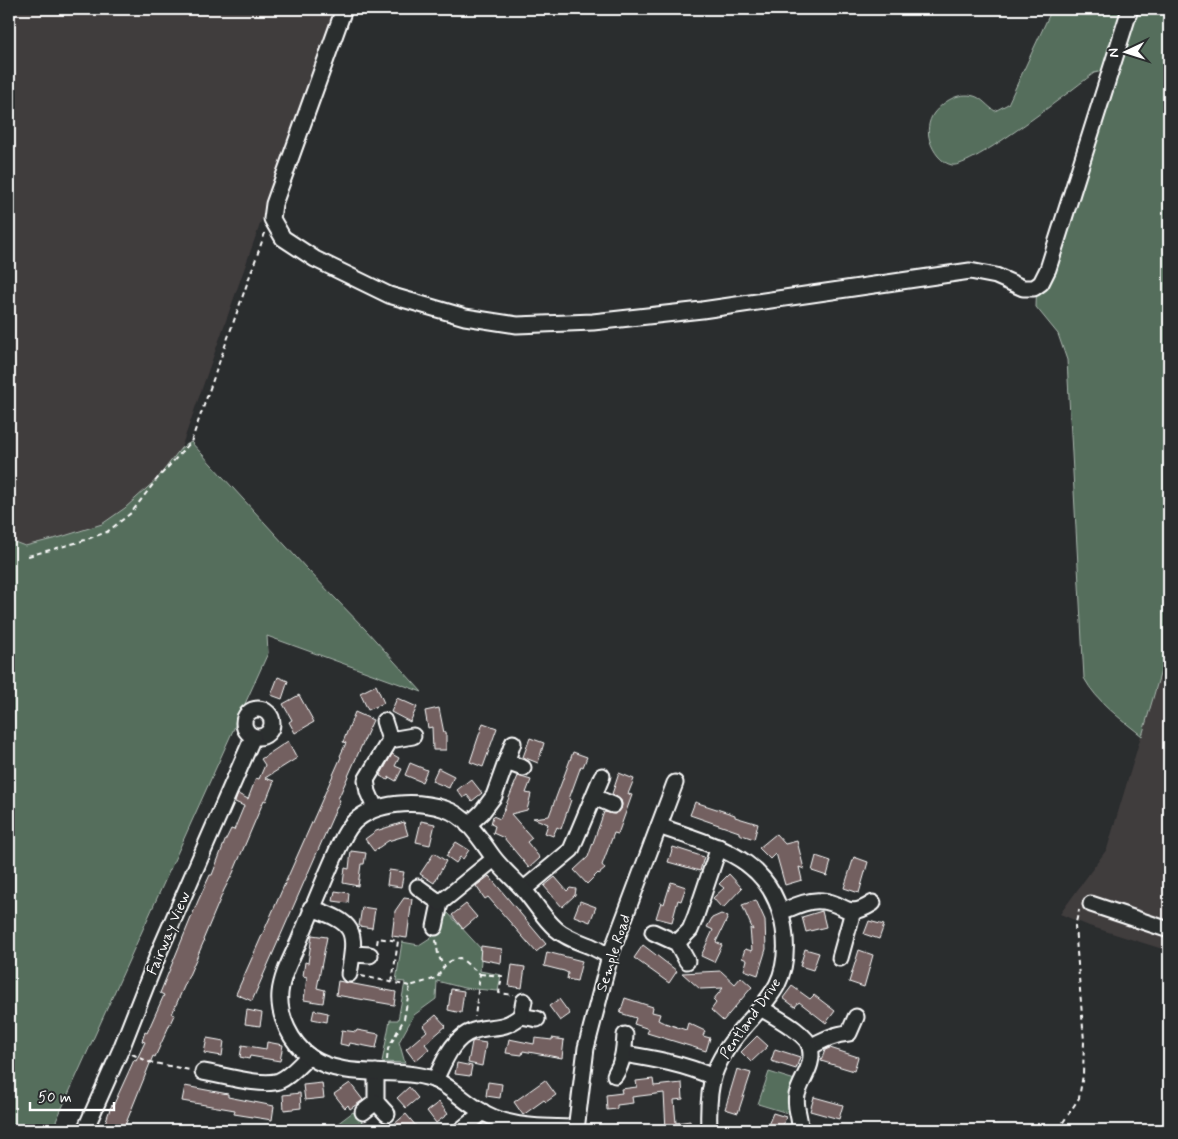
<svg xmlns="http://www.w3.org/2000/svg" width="1178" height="1139" viewBox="0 0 1178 1139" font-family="Mynerve,sans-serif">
<rect width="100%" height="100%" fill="#2a2d2e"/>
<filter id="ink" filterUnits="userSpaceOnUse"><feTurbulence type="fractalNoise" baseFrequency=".02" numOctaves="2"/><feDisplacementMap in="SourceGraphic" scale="10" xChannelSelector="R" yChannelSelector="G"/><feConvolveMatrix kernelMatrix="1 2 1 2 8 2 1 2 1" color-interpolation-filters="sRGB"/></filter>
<g filter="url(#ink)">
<g fill="#403c3d">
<path d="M9,9h327l-155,439 -24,31 -32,29 -23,16 -41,13 -36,9 -16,-6z"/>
<path d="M1169,643v308l-80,-25 -29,-12 47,-65z"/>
</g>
<g fill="#546e5c" stroke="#aab6ae">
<path d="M1052,9h117v634l-27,93c-21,-17 -45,-34 -58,-58l-17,-318 -9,-26 -22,-27 1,-33 6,-9 60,-194 -9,2c-20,15 -123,96 -142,92 -11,-2 -19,-14 -22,-24 -3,-9 -2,-20 4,-28 10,-12 24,-21 40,-17 8,2 14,11 21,15l13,-7z"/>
<path d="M191,442l115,126 60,62 56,62 -155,-56 1,17 -216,477h-43v-590l16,6 36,-9 41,-13 23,-16 32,-29 24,-31z"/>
<path d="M448,913l34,37 -2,21 21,4 -3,16 -34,-3 -27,-7 -1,18 -22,16 -15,27 6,21 -23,-1 8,-42h8l7,-38 -9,-1 6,-39 17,3 14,-9z"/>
<path d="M769,1072l26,8 -1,35 -36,-11z"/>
<path d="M353,1112l10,11 -9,7h-25z"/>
</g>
<g fill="#736060" stroke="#fff">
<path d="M278,677l10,4 -6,18 -11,-4z"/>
<path d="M376,685l8,18 -16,7 -8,-17z"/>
<path d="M299,695l15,27 -19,11 -6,-11 3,-2 -9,-16z"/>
<path d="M397,698l20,9 -7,15 -19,-10z"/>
<path d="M439,708l5,25h2v17h-13l-1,-23 -4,1 -3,-17z"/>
<path d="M355,712l18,8 -35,79 2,1 -88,201 -16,-7 105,-237 -1,-1 6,-13 -3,-1z"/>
<path d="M483,723l14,5 -14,39 -13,-5z"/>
<path d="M530,738l14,5 -6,20 -15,-6z"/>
<path d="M288,741l9,17 -32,20 9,3 -8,20 -2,-1 -31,73 -9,17 -21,50 1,1 -32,73 2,1 -19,42 -2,-1 -27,67 -4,7h-16l1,-3 -3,-1 6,-17 2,-4 1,1 21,-46 2,1 9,-19 -3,-1 3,-9 2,1 12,-27 5,-11 -4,-2 38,-92 12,-26h2l13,-34 6,-12 3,1 10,-24 -9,-4 3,-8 10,5 8,-21 3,1 6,-14 -4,-6z"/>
<path d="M573,752l14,5 -4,10 -2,-1 -12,33 2,1 -10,29 -4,-2 -4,9 -8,-3 3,-9 -15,-6 16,-2z"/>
<path d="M392,754l7,4 -4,8 7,3 -6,12 -7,-4 -1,3 -8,-4z"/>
<path d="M410,763l17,7 -5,12 -17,-7z"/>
<path d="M438,768l16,8 -5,12 -17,-7z"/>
<path d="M619,773l15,6 -6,15 4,1 -14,39 -4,-1 -12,32 3,4 -6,5 -1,-1 -11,11 -13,-14 14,-13 16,-45 11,2 6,-5 1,-5 -1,-4 -9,-6z"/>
<path d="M518,776l13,4 -5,13 5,1 -4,16 -16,4 21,24 -5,4 13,16 -11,10 -25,-30 -11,-5 2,-7 -4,-2 2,-8 7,3z"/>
<path d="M471,779l11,14 -10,8 -5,-6 -4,3 -6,-8z"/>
<path d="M695,802l40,13v2l23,7 -4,15 -15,-5v-2l-49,-17z"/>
<path d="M421,821l14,3 -5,21 -14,-3z"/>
<path d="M404,822l4,13 -20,6 -14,10 -9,-12 11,-8z"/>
<path d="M776,834l9,10 12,-3 7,28 -5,-2 3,13 -17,5 -9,-32 -6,6 -11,-11z"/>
<path d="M456,842l13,8 -6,9 -3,-2 -4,6 -10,-7z"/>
<path d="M673,847l31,10 -4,14 -32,-9z"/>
<path d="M351,851l15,2 -2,11h-3l-3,22 -15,-3 2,-15 4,1z"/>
<path d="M434,853l12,8 -12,22 -14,-9z"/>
<path d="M816,856l15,5 -4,15 -15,-5z"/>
<path d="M854,857l14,5 -9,31 -15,-5z"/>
<path d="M389,870l15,2 -3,15 -14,-2z"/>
<path d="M729,874l13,14 -18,19h-3l-8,-9 11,-10 -5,-4z"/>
<path d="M489,876l57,68 -10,8 -48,-55 -3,2 -9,-13z"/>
<path d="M555,877l12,14 3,-3 6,1 -1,6 -13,12 -18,-21z"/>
<path d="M671,882l15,5 -5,14 -3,-1 -6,22 -16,-4 5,-16 3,2z"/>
<path d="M335,891l14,2 -1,10 -15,-2z"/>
<path d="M404,898l8,1 -5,39 -15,-2 3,-25z"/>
<path d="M756,900l9,20 1,29 -8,26 -14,-5 3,-10 -5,-2 3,-9 7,2 -2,-23 3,2 -11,-25z"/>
<path d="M580,901l16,6 -6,15 -16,-6z"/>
<path d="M466,904l11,13 -14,12 -11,-14z"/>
<path d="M362,907l13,2 -3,19 -13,-2z"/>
<path d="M822,911l4,16 -20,5 -4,-15z"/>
<path d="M721,914l7,3 -12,25 6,3 -8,17 -13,-6 12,-26 -6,-3 5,-9z"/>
<path d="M869,921l15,4 -5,14 -15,-5z"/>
<path d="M312,935l15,2 -10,51 8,2 -2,13 -19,-3 3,-23 -4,-1 2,-14 3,1z"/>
<path d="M643,945l34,26 -8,12 -35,-25z"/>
<path d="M481,946l21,3 -1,14 -21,-4z"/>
<path d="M805,949l14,4 -6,17 -13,-4z"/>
<path d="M859,950l14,5 -9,32 -15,-5z"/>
<path d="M547,952l35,9 -5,20 -10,-2 1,-6 -4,-2 -20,-5z"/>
<path d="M512,965l13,2 -3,21 -13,-2z"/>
<path d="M721,971l14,13 6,-7 11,10 -29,34 -12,-11 5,-7 -3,-3 10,-12 -23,1 -18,-16z"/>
<path d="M338,981l58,11 -2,13 -58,-10z"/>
<path d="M792,986l18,13 4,-4 21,16 -9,12 -27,-21 -4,5 -12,-9z"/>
<path d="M451,989l13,2 -3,22 -13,-3z"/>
<path d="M625,998l28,9 -1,5 8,2 -2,6 4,2 24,8 2,-7 17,8 -2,5 7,2 -4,13 -59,-18 2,-4 -15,-5 2,-6 -16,-5z"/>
<path d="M559,999l11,15 -10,7 -11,-15z"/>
<path d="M247,1010l15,3 -2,13 -15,-2z"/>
<path d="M314,1010l14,3 -1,9 -15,-3z"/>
<path d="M436,1015l10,11 -21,18 4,5 -14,12 -9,-12 21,-18 -4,-5z"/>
<path d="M342,1030l14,2 1,-2 22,4 -3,14 -26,-5 -1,3 -9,-2z"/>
<path d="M757,1036l11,10 -17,16 -10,-10z"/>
<path d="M207,1038l17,3 -2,15 -18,-3z"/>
<path d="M535,1038l17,2v-2l12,2 -2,18 -39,-7 -1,4 -16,-2 3,-14 25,5z"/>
<path d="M474,1041l12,2 -4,23 -14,-3 4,-21z"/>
<path d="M267,1042l16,3 -3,16 -30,-5 -1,3 -9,-2 2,-12 24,4z"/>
<path d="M830,1048l28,9 -4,14 -33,-10 4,-11z"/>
<path d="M775,1049l25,8 -4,12 -25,-8z"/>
<path d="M457,1063l15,3 -2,10 -15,-2z"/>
<path d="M737,1069l14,4 -13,40 -13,-4z"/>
<path d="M653,1079l1,7 28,-3 1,16 -9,1 2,23 14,-2 1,9h-25l-2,-37 -32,4 1,6 -16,2v4l-10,1 -1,-15 16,-2 -1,-4 16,-2 -1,-6z"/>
<path d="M545,1080l11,15 -10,7 -2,-2 -21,15 -9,-13z"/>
<path d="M488,1082l14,2 -2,14 -14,-2z"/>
<path d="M322,1083l2,15 -19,2 -2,-15z"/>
<path d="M350,1083l13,17 -13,9 -2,-4 -3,3 -11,-14z"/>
<path d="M185,1086l43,8v3l46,9 -2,14 -38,-6 1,-4 -53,-9z"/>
<path d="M409,1087l9,11 -12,10 -9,-10z"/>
<path d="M300,1093l1,15 -17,2 -1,-15z"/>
<path d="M814,1097l29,8 -4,14 -29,-8z"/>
<path d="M439,1102l9,12 -12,9 -9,-12z"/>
<path d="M773,1113l13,4 -5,13h-15z"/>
<path d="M406,1114l10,12 -6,4h-23z"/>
</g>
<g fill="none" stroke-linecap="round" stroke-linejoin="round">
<g stroke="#fff" stroke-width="19">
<g id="minor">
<path d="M344,9l-70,195 -2,15 11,19 32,21 74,36 76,22 52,8 76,-3 109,-12 268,-39 26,5 27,12h11l7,-5 7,-14 82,-260"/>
<circle cx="258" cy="723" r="14"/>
<path d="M384,721l6,19 23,-4"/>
<path d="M506,762l17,6"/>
<path d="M594,797l19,8"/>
<path d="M375,808l-7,-16 -2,-12 24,-40"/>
<path d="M468,825l14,-13 12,-16 19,-53"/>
<path d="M659,826c58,21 115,32 125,103 3,20 2,38 -7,56 -8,15 -21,28 -33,42 -31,35 -37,56 -35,103"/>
<path d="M418,887l22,16 -5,24"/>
<path d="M524,889l47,-39 31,-74"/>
<path d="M440,903l54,-44"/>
<path d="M1091,904l78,26"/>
<path d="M311,908c44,15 46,21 38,66"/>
<path d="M781,912c12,-5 28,-13 41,-11 25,2 23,20 51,2"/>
<path d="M653,932l24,11 10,18"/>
<path d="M677,943l13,-13 5,-12 24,-71"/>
<path d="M353,954l17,1"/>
<path d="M840,958l13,-47"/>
<path d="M524,1001l-3,15 16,3"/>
<path d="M761,1008c12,8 46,25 49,39 13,-7 25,-13 39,-14l7,-16"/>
<path d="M624,1054c31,5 60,10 89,23"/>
<path d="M203,1072c19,3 59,15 76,9 12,-5 21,-17 30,-25"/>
<path d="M376,1072v30"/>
<path d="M615,1075c8,-13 9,-24 10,-40"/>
<path d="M435,1080c9,-18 17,-42 38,-49 21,-7 27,1 48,-15"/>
<path d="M363,1112l13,-10 11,12"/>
<path d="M576,1128c-35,-1 -70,1 -100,-20 -15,-9 -27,-23 -43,-29 -40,-13 -87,2 -123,-22 -19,-14 -32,-41 -30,-64 2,-20 14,-39 21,-57 11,-26 21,-51 32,-76 6,-13 11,-28 21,-38 22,-21 63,-22 91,-13 22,7 35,30 48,48 9,12 20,21 30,32 11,12 20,29 33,40 10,9 22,12 34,17 7,3 13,7 20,10"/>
<path d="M85,1130l36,-81 39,-99 93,-213"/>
<path d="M461,1130l22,-18"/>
<path d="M576,1130l10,-82 24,-92 65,-173"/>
<path d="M800,1130c1,-12 -6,-23 -3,-35 4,-16 18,-30 13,-48"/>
</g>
</g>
<g stroke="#fff" stroke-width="2" stroke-dasharray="5 4" stroke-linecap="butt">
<path d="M28,556l51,-14 28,-10 24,-19 26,-34 34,-37 74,-209"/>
<path d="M436,940l2,14 5,12"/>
<path d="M377,944l1,-6 20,3 -6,42"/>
<path d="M480,974l22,2 -3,17 15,2"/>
<path d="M361,976l49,10"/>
<path d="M132,1054l17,8 41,8"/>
<path d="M387,1060l1,-11 16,-30 6,-33 27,-8c6,-11 10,-18 23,-20l20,16 -5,43"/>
<path d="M1058,1130l21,-32 4,-23 1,-34 -9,-115 4,-16"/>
</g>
<use href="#minor" stroke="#2a2d2e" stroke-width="15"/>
</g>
</g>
<g text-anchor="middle" stroke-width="4" stroke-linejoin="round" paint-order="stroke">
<g font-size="15" fill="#fff" stroke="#2a2d2e">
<text transform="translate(168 933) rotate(-67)" y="5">Fairway View</text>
<text transform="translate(613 953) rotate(-72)" y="5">Semple Road</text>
<text transform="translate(750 1018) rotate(-55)" y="5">Pentland Drive</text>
</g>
</g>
<rect width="1178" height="1139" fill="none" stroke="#2a2d2e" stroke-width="30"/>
<rect x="15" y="15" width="1148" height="1109" fill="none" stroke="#fff" stroke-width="2" filter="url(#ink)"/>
<g transform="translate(1126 52) rotate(266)" stroke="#2a2d2e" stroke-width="4" paint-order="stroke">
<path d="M0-4L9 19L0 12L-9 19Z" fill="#ffffff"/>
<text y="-8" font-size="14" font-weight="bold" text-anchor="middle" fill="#ffffff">N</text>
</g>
<path d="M30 1102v8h84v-8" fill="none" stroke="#ffffff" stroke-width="2.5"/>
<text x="38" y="1102" font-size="15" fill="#ffffff" stroke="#2a2d2e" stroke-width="4" paint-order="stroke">50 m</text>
</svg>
